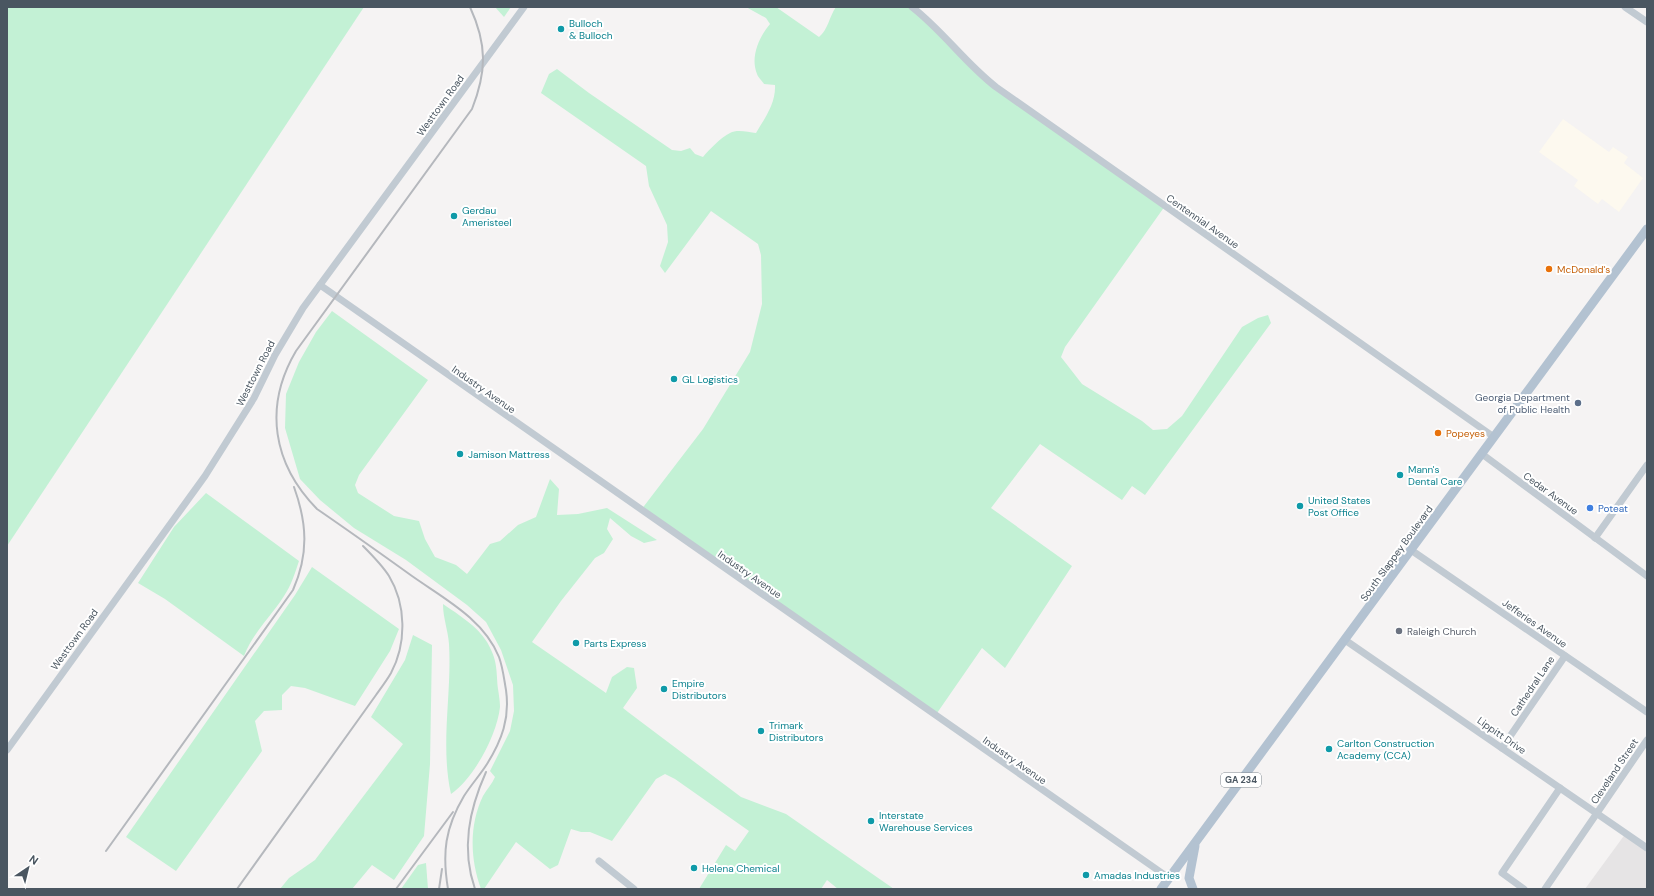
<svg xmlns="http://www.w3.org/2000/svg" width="1654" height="896" viewBox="0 0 1654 896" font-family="'DM Sans',sans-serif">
<rect width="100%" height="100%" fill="#f5f3f3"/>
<path fill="#fdf9ef" d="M1563,119l46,33 4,-5 15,10 -4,6 19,15 -24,34 -17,-13 -4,5 -24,-18 4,-6 -39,-28z"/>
<path fill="#e6e4e5" d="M1626,833l21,15v41h-62z"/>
<g fill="#c3f1d5">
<path d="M7,7h357l-357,539z"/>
<path d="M495,7h16l-7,10z"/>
<path d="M746,7h30l43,30c9,-7 10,-20 17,-30h76l70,69 183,130 -100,141 -4,10 21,27 60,37 11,9 14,-1 15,-13 60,-89 16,-9 10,-3 3,8 -126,172 -13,-9 -10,14 -82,-56 -49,64 81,58 -67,102 -23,-20 -47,68 -294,-206 62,-81 47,-77 12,-48 -1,-49 -3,-11 -47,-33 -46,62 -5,-7 8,-24 -1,-17 -18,-39 -3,-20 -105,-73 8,-19 8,-5 32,24 83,57 9,1 9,-3 5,6 8,3c6,-7 18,-20 27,-24 7,-4 18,-1 26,0 9,-15 20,-30 19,-48l-11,-1c-2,-3 -6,-7 -7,-10 -7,-17 2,-37 13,-50l-4,-6z"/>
<path d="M332,311l96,69 -69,95 -4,10 3,8 36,23 25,5 6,18 10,18 21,8 11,9 23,-30 10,-3 18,-16 18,-8 14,-38 9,10 -2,26 21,-1 29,-6 50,32 -13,3 -13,-7 -21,-18 -3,11 6,10 -9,14 -9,5 -34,43 -29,41 74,51 6,-16 15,-10 7,1 3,20 -14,20 5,4 113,85 45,17 108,75h-56l-11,-9 -6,9h-122l27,-44 9,6 14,-20 -74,-52 -10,-5 -9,5 -44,62 -22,-9h-9l-10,-3 -13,36 -8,4 -34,-27 -32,47h-3c-11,-30 -12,-64 2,-93 4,-7 9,-12 12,-19l-5,-6 20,-40 4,-20 -1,-26 -12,-35 -15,-28 -19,-17 -61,-45 -52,-32 -34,-28 -20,-21 -15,-51 1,-34 13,-32 17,-30z"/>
<path d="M206,493l93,68c-4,12 -8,25 -15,35 -14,22 -30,35 -40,60l-79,-57 -27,-16 36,-56z"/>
<path d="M312,567l87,62 -9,22 -35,55 -50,-18 -14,-2 -9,9v15l-18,1 -9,10 7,30 -86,120 -50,-34 169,-242z"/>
<path d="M443,604c16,11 34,22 44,38 11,19 9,27 11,47 1,6 2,13 2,18 -3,28 -26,71 -49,87 -11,-49 1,-101 -2,-150 -1,-14 -6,-26 -6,-40z"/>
<path d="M413,635l19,10 -2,119 -6,72 -30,44 -22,-15 -20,24h-72l9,-11 26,-18 88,-116 -32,-27 34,-57z"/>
<path d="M426,863l2,26h-27l17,-24z"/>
</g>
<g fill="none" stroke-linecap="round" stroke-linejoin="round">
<g stroke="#c1cad2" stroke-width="7">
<path d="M912,7c31,24 53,56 84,80l498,350"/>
<path d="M1625,7l22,15"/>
<path d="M320,285l849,593"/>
<path d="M1482,454l165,122"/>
<path d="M1595,538l52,-73"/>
<path d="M1411,550l236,162"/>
<path d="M1345,640l302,208"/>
<path d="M1502,748l63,-92"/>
<path d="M7,750l198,-274 49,-78 21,-43 28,-47 221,-301"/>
<path d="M599,861l35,28"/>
<path d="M1524,889l-22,-16 58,-85"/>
<path d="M1545,889l102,-149"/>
</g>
<g stroke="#b3c2d1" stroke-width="9">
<path d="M1161,889l486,-660"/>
<path d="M1193,889l-4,-11 6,-32"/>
</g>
<g stroke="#b5b8bd" stroke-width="2">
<path d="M106,851l187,-261c16,-36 14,-67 1,-103"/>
<path d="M237,889l139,-194c5,-7 11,-15 15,-22 16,-30 15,-69 -2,-97 -7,-11 -17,-21 -26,-30"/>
<path d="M396,889l57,-77"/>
<path d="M439,889l3,-20"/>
<path d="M448,889c-6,-36 -3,-61 16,-93 7,-11 16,-21 23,-32 15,-24 23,-46 19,-74 -2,-11 -3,-22 -7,-33 -15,-38 -56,-59 -87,-81 -32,-23 -63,-45 -95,-67 -44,-45 -54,-102 -21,-158l176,-242c15,-38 15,-65 -2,-102"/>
<path d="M475,889c-14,-40 -6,-79 11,-117"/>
</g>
</g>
<g fill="#0f9aa8" stroke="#fff" stroke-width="1.5">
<circle cx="561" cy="29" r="4"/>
<circle cx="454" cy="216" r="4"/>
<circle cx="674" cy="379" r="4"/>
<circle cx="460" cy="454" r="4"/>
<circle cx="1400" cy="475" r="4"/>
<circle cx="1300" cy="506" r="4"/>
<circle cx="576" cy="643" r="4"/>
<circle cx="664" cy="689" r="4"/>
<circle cx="761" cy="731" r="4"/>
<circle cx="1329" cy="749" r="4"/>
<circle cx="871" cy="821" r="4"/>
<circle cx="694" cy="868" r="4"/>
<circle cx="1086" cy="875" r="4"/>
</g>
<g fill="#e8710a" stroke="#fff" stroke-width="1.5">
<circle cx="1549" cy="269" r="4"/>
<circle cx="1438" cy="433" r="4"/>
</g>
<circle fill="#5c6f8a" stroke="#fff" stroke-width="1.5" cx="1578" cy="403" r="4"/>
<circle fill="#3f7fe0" stroke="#fff" stroke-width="1.5" cx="1590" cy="508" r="4"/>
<circle fill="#6b7280" stroke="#fff" stroke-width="1.5" cx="1399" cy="631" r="4"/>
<g text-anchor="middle" stroke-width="4" stroke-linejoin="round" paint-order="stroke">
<rect fill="#fff" stroke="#808990" stroke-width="1" x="1221" y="773" width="40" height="14" rx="3"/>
<g font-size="9" font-weight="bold" fill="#4a5661">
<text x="1241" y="783">GA 234</text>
</g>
<g font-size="10" fill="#0d838f" stroke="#fff" text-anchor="start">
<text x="569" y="27">Bulloch<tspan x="569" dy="12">&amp; Bulloch</tspan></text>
<text x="462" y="214">Gerdau<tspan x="462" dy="12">Ameristeel</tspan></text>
<text x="682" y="383">GL Logistics</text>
<text x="468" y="458">Jamison Mattress</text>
<text x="1408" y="473">Mann's<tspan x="1408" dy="12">Dental Care</tspan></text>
<text x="1308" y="504">United States<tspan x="1308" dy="12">Post Office</tspan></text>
<text x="584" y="647">Parts Express</text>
<text x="672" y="687">Empire<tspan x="672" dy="12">Distributors</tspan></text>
<text x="769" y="729">Trimark<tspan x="769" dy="12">Distributors</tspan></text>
<text x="1337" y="747">Carlton Construction<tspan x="1337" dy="12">Academy (CCA)</tspan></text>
<text x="879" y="819">Interstate<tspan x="879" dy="12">Warehouse Services</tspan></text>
<text x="702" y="872">Helena Chemical</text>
<text x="1094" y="879">Amadas Industries</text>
</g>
<g font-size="10" fill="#4a5661" stroke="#fff">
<text transform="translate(440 105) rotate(-54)" y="4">Westtown Road</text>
<text transform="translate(1203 221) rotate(35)" y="4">Centennial Avenue</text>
<text transform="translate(255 373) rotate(-63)" y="4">Westtown Road</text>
<text transform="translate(484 389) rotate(35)" y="4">Industry Avenue</text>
<text transform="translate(1551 493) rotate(36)" y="4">Cedar Avenue</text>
<text transform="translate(1396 553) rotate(-54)" y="4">South Slappey Boulevard</text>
<text transform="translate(750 574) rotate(35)" y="4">Industry Avenue</text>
<text transform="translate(1535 623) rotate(35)" y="4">Jefferies Avenue</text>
<text transform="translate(74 639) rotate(-54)" y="4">Westtown Road</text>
<text transform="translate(1532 686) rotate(-56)" y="4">Cathedral Lane</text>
<text transform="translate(1502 735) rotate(35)" y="4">Lippitt Drive</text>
<text transform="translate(1015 760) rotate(35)" y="4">Industry Avenue</text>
<text transform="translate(1614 771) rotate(-56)" y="4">Cleveland Street</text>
</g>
<g font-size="10" fill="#c56008" stroke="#fff" text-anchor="start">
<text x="1557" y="273">McDonald's</text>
<text x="1446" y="437">Popeyes</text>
</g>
<g font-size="10" fill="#4e5e75" stroke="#fff" text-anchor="end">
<text x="1570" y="401">Georgia Department<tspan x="1570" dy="12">of Public Health</tspan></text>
</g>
<g font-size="10" fill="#366cbe" stroke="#fff" text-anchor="start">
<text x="1598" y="512">Poteat</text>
</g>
<g font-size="10" fill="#5b616d" stroke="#fff" text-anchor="start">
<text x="1407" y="635">Raleigh Church</text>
</g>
</g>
<rect width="1654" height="896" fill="none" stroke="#4a5661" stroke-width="16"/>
<g transform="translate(28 868) rotate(35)" stroke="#ffffff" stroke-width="3" paint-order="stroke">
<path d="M0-3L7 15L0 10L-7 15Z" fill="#4a5661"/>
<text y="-6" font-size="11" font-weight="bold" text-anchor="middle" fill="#4a5661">N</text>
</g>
</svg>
